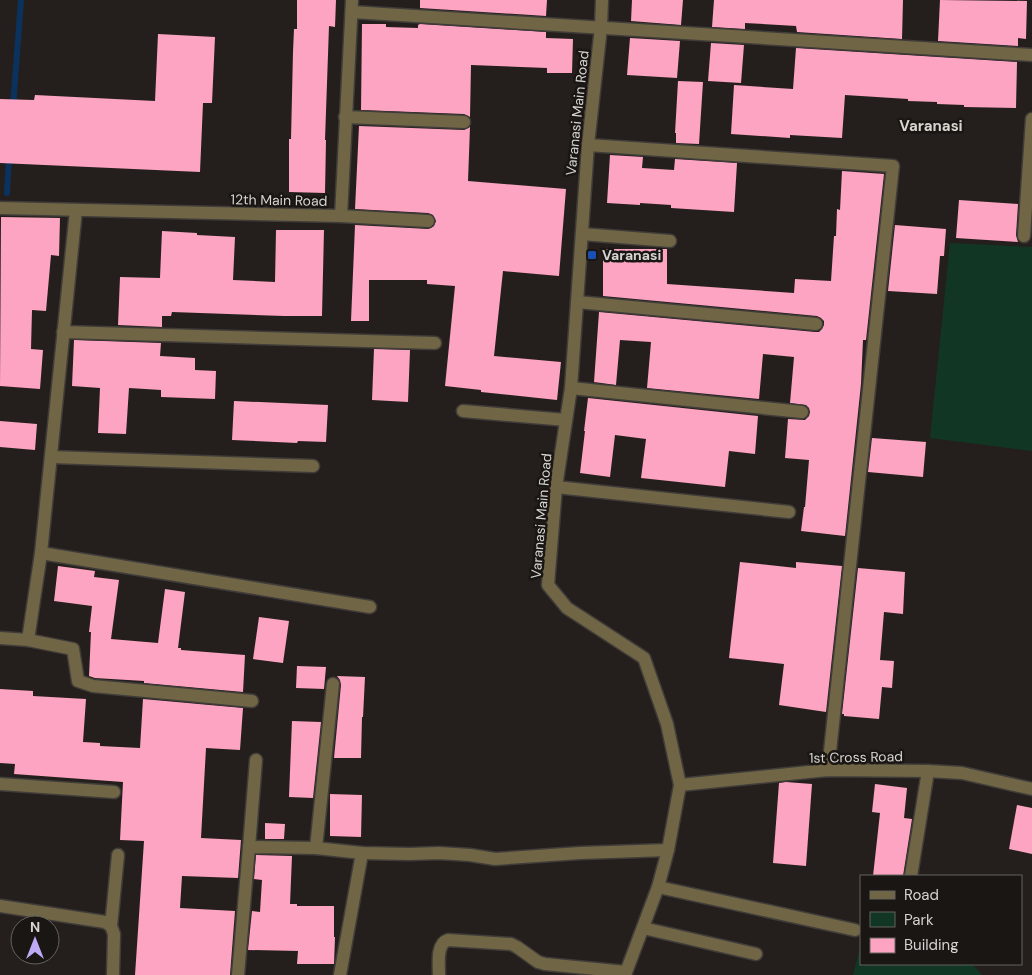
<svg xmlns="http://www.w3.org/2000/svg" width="1032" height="975" viewBox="0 0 1032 975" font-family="'DM Sans',sans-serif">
<rect width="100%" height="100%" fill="#241f1c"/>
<g fill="#113724">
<path d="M950,243l82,4v204l-102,-13z"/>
<path d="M861,944v20h111l10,11h-129z"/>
</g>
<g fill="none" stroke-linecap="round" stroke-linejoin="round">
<g stroke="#0b325d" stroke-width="6">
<path d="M13,107l8,-107"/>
<path d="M7,193l2,-36"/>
</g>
</g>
<g fill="#fca4c2">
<path d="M297,0h39l-1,27 -6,-1 -4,114h1l-1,53 -36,-1v-53h2l2,-87 1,-23h3z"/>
<path d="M420,0h127l-1,16 -126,-8z"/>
<path d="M632,0h51l-2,25 -50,-4z"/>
<path d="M714,0h189l-1,39 -105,-7 -1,-6 -51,-3v6l-33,-2z"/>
<path d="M940,0l87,1 -1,38 -8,-1v8l-80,-5z"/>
<path d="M362,24h24v3l32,1v-3l2,-1 126,8v6l27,1 -1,34h-25v-5l-76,-3 -1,52 -6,-3 -103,-4z"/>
<path d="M158,34l57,3 -3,66h-9l-3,69 -200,-9v-64l34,1 1,-5 120,6z"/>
<path d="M630,38l50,3 -3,37 -50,-3z"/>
<path d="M711,43l33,2 -3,38 -33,-2z"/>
<path d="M796,48l221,14 -1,46 -52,-1v-2l-27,-1v-2l-29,-1v-2l-63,-4 -3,43 -52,-3v3l-59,-4 3,-49 59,4z"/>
<path d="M678,81l25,1 -4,62 -23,-1v-10h-1z"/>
<path d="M359,126l105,4 6,-3 -2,54 98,8 -7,87 -56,-5 -9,85 67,6 -4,38 -76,-8v-2l-36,-4 10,-100 -28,-2v-4h-58v41h-18l4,-96 73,4 3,-1 3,-2 2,-5 -3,-6 -5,-2 -73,-4z"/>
<path d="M610,155l33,2 -1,11 32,2 1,-11 62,4 -3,49 -63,-4v-3l-31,-2v2l-33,-2z"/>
<path d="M842,171l42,3 -18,166h-3l-2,44 -16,152 -44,-5 3,-24h1l4,-47 -24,-2 3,-39 17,1 4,-4 1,-4 -1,-4 -3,-3 -16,-2 4,-46 -31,-3 -4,45 -112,-11 4,-46 -31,-2 -4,45 -22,-3 5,-70 216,20h4l3,-3 2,-4v-4l-3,-3 -4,-2 -214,-20v-47h64v35l127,9 1,-14 36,2 3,-45h2l1,-27 3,1z"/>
<path d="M959,200l59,4 -2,31 2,7 -62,-4z"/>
<path d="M1,217l59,1 -1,38 -8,-1 -5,56 -14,-1 -1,39 12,1 -3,39 -40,-3z"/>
<path d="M895,225l51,4 -2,27h-4l-3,38 -49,-3z"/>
<path d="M276,230h48l-2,86h-38l-112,-4 -1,4h-9v11l-44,-2 2,-48 40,1 2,-47 35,2v2l38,2 -2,43 42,2z"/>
<path d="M74,340l87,3 -1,13 35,2v12l21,1 -1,28 -54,-2v-7l-32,-2 -3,46 -28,-1 2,-45 -28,-2z"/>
<path d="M374,349l36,1 -2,52 -36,-2z"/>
<path d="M588,398l170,18 -3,38 -26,-3 -4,36 -84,-9 5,-39 -31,-4 -5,42 -30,-4 5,-42h-1z"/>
<path d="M234,401l94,4 -2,37 -28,-1 -1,2 -65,-3z"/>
<path d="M0,421l37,3 -2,26 -35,-3z"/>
<path d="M872,438l54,4 -3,35 -55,-5z"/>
<path d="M740,562l56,6v-6l46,4 -16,146 -47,-7 5,-41 -55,-6z"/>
<path d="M58,566l37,5 -1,6 25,3 -8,59 47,4 7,-54 20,3 -7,56h3v2l64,5 -2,37 -99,-9v-2l-49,-3 -6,-2 2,-44h-2l3,-26 -38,-5z"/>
<path d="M858,568l47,4 -2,42 -19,-2 -4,48 14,1 -2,27 -10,-1 -3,32 -35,-3v-2h-2z"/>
<path d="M259,617l30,4 -6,42 -30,-4z"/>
<path d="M297,666l29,1 -2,22 -28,-1z"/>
<path d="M337,676l28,1 -2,40h-1l-1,41h-27l7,-73 -1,-5z"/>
<path d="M0,689l33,2v5l53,3 -3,43 17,1v3l40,2 3,-49 100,9 -3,42 -34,-2 -5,90 40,2 -3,38 -56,-2 -2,32 55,3 -5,64h-95l9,-134 -24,-1 3,-58 -109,-8 1,-10 -15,-1z"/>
<path d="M292,721l29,1 -8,76 -24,-1z"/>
<path d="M786,782l26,2 -6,82 -33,-3 6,-80z"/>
<path d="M875,784l32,4 -3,30 8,1 -9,57h-30l7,-63 -8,-1z"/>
<path d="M330,794l32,1 -1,42 -31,-1z"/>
<path d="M1017,805l15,3v46l-23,-5z"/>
<path d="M265,823l20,1 -1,15h-19z"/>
<path d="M256,855l36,1 -2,48h7v2h37v31h1l-1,27h-37l1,-13 -50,-1 4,-39 8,1 2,-32 -8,-1z"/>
</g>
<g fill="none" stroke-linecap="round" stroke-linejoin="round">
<g stroke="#403c39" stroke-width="15">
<g id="minor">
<path d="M602,0l-1,27 -13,118 -17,243 -15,99 -8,98 19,23 77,50 23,66 13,61 -12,65 -10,37 -33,88"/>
<path d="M352,12l680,43"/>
<path d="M345,117l119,5"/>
<path d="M588,145l305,21 -65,604"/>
<path d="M0,208l341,8 11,-216"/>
<path d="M341,216l87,5"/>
<path d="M582,234l88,7"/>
<path d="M1024,236l8,-117"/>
<path d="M577,302l239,22"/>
<path d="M63,332l372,11"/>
<path d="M571,388l231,24"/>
<path d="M463,411l103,9"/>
<path d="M51,457l262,9"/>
<path d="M556,487l233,25"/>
<path d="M41,553l329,54"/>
<path d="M0,638l28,2 45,9 5,32 15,5 159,15"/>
<path d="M28,640l13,-87 35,-343"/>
<path d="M0,784l114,8"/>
<path d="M680,785l148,-15 100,1 34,2 70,16"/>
<path d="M249,847l7,-87"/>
<path d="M316,848l17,-164"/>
<path d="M911,876l17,-105"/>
<path d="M658,887l197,43"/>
<path d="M0,906l105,16 6,4 3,8 -1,41"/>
<path d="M111,926l7,-71"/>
<path d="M643,928l113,26"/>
<path d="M238,975l11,-128 67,1 46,5 48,1 29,-1 31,2 25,4 85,-6 88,-3"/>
<path d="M340,975l22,-122"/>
<path d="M439,975c0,-11 -3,-31 9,-35l63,4 6,3 21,15 7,2 81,8"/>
</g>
</g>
<use href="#minor" stroke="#706545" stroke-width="12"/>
</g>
<rect fill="#1a4fb4" stroke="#1a1613" stroke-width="2" x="587" y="250" width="10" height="10" rx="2.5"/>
<g text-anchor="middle" stroke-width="5" stroke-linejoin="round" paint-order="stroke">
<g font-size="14" fill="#d6d3d1" stroke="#1a1613">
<text transform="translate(577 113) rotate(-84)" y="5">Varanasi Main Road</text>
<text transform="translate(279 200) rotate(1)" y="5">12th Main Road</text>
<text transform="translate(541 516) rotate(-85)" y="5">Varanasi Main Road</text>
<text transform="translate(856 757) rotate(-1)" y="5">1st Cross Road</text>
</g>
<g font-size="14" font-weight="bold" fill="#d6d3d1" stroke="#1a1613" text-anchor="start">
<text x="602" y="260">Varanasi</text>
</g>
<g font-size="15" font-weight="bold" fill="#dad4cf" stroke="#1a1613">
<text x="931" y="131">Varanasi</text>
</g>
</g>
<rect x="860" y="875" width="162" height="90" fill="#1a1613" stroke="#65625f"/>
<rect x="870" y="891" width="25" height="8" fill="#706545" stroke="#65625f"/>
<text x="904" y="900" font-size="15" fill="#d6d3d1">Road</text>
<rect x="870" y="912" width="25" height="15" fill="#113724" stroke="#65625f"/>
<text x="904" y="925" font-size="15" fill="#d6d3d1">Park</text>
<rect x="870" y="938" width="25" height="15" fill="#fca4c2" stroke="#65625f"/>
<text x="904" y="950" font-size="15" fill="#d6d3d1">Building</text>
<g transform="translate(35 940)"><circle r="24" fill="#1a1613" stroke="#65625f"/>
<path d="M0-4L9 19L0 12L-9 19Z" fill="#bea9f5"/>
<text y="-8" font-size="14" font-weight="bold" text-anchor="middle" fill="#d6d3d1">N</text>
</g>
</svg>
